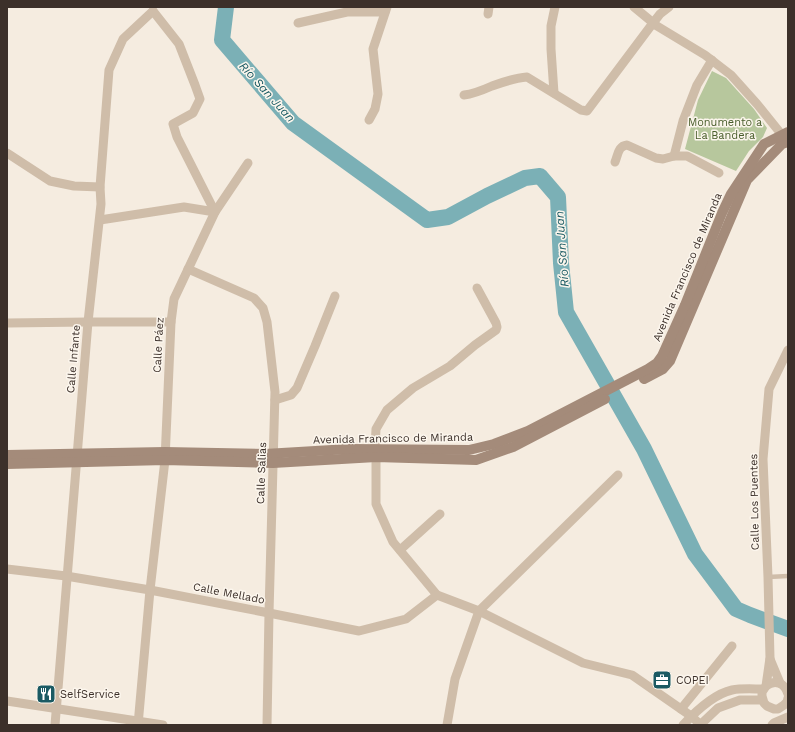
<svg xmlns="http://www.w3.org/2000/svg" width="795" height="732" viewBox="0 0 795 732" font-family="'Work Sans',sans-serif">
<rect width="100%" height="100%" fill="#f5ece0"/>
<path fill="#b7c79d" d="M712,71l14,7 28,31 13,19 -4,9 -14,14 -13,20 -51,-22 13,-49z"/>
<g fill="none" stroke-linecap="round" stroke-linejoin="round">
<path stroke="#7bb0b6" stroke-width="16" d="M226,7l-4,33 71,83 134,97 21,-3 39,-21 38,-18 15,-2 18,21 3,66 5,49 78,137 51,105 41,55 14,6 38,14"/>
<path stroke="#cfbda9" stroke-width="4.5" d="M768,577l20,-1"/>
<g stroke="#cfbda9" stroke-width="9">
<path d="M634,7l23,19 48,29 26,20 26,29 25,31"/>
<path d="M488,14l1,-7"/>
<path d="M298,23l49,-11h38"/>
<path d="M554,93l-3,-44v-23l4,-19"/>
<path d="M464,95c10,-1 19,-5 28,-9 11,-4 23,-8 35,-9l54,33 6,1 66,-88 7,-9 9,-7"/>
<path d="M369,120l6,-11 3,-15 -5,-45 14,-42"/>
<path d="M7,153l43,28 24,5 26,1"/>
<path d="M674,156l9,-35 14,-36 15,-25"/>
<path d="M615,162c3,-7 3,-16 12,-17l29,13 7,1 11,-3h13l32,17"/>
<path d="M100,220l84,-13 31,5 33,-49"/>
<path d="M188,269l66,29 9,10 4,14 8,70 -6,221 -2,112"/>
<path d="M7,323l81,-1h83"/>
<path d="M788,350l-19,39 -6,70 5,118 2,81 -4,28 -4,6v4l2,7 3,3 7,3h4l6,-4 3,-3 1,-4"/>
<path d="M275,400l16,-5 6,-7 18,-42 20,-50"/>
<path d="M375,449l1,-20 11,-19 26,-22 37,-22 25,-21 21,-15 1,-3 -1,-4 -19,-35"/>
<path d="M376,457v47l17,38 44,53 42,16 104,52 49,12 59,41 10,9"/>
<path d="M400,550l40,-36"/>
<path d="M7,569l59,7 84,14 119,23 90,18 47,-12 31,-24"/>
<path d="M770,659l10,24"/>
<path d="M766,686c9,-7 19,-3 22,8"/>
<path d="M7,701l156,24"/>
<path d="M681,709l51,-63"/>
<path d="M55,725l33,-403 13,-118 -1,-17 9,-117 14,-31 30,-28"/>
<path d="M138,725l12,-135 15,-130 6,-138 3,-23 41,-87 -38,-75 -4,-13 20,-11 7,-14 -5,-14 -16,-41 -26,-33"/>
<path d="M447,725l8,-46 24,-68 139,-136"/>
<path d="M683,725c12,-13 31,-31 49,-35 10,-2 21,-1 31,-1"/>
<path d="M700,725l18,-17 22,-8h22"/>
<path d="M772,725l2,-2 14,-6"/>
</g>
<g stroke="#a48b7a" stroke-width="10">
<path d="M644,379l19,-10 7,-8 77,-181 35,-36 6,-2"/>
<path d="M7,455l158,-3 100,2 84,-5 120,1 25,-6 34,-13 120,-62 9,-6 5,-7 23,-51 37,-92 9,-19 33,-50 24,-12"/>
<path d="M7,464l158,-4 108,3 103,-6 100,3 37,-13 92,-48"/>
</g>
</g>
<defs>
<g id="office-square" transform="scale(1)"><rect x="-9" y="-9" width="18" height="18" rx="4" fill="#1a5a63" stroke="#fcf6ed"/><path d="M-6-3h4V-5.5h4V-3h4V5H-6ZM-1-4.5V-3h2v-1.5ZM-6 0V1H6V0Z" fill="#fff"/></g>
<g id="restaurant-square" transform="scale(1)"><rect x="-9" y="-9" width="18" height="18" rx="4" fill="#1a5a63" stroke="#fcf6ed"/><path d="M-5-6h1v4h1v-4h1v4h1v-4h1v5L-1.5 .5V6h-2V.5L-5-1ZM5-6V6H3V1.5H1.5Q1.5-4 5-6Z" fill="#fff"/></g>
</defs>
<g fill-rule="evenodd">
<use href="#office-square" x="662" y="680"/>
<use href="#restaurant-square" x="46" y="694"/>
</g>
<g text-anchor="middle" stroke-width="3" stroke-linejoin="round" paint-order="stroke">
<g font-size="11" fill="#485d2b" stroke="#fcf6ed">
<text x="725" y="126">Monumento a<tspan x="725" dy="13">La Bandera</tspan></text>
</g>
<g font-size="11" fill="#3c302a" stroke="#fcf6ed">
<text transform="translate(687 267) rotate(-67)" y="4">Avenida Francisco de Miranda</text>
<text transform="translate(158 345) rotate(-87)" y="4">Calle Páez</text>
<text transform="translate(73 359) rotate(-85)" y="4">Calle Infante</text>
<text transform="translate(393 438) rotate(-1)" y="4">Avenida Francisco de Miranda</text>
<text transform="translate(261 473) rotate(-88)" y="4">Calle Salias</text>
<text transform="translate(754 502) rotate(-91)" y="4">Calle Los Puentes</text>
<text transform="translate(229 593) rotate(11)" y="4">Calle Mellado</text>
</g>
<g font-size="11" fill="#3c302a" stroke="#fcf6ed" text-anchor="start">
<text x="676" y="684">COPEI</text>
<text x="60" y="698">SelfService</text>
</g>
<g font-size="12" font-style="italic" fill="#1a5a63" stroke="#fcf6ed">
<text transform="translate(267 92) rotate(48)" y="4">Río San Juan</text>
<text transform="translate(562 249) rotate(-94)" y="4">Río San Juan</text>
</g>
</g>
<rect width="795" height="732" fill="none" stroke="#3c302a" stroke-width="16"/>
</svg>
